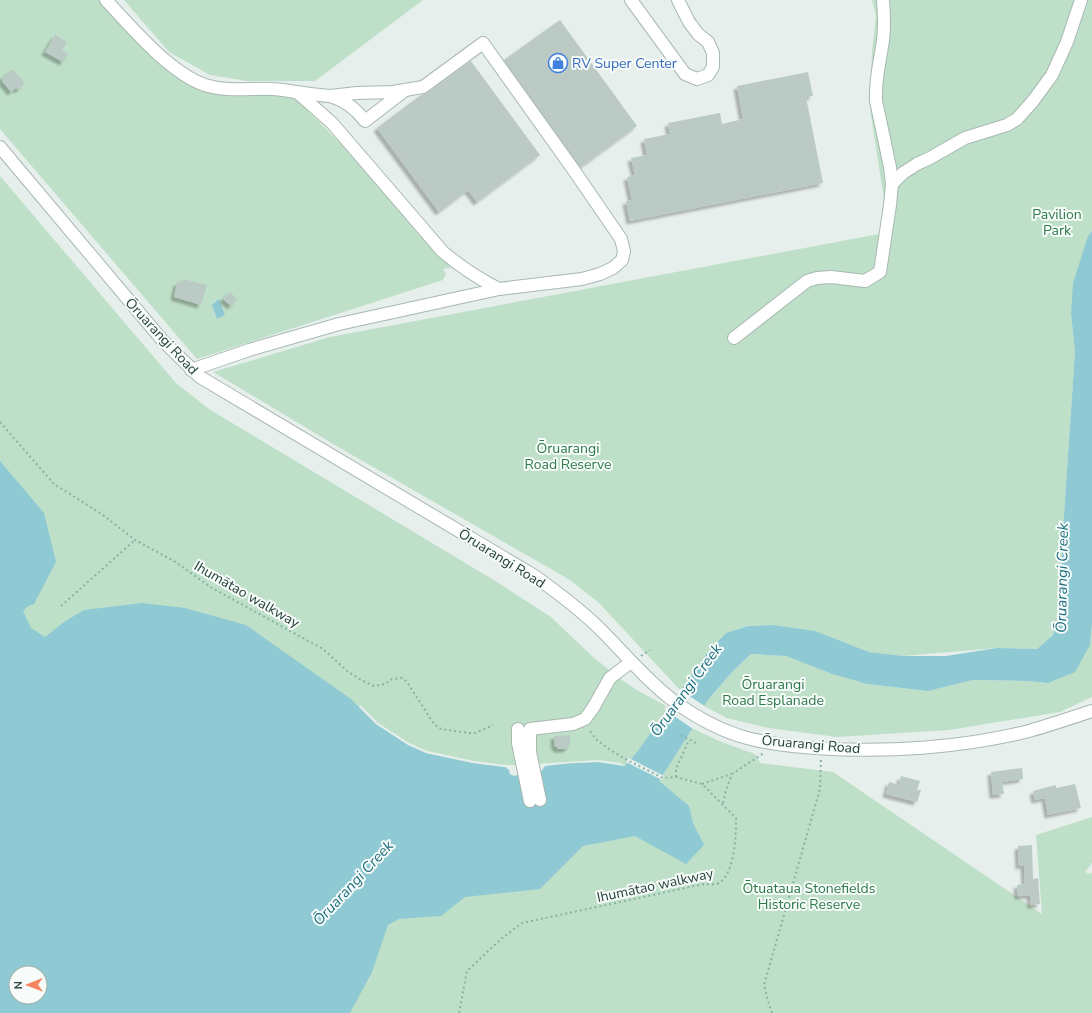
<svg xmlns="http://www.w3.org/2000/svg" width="1092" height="1013" viewBox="0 0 1092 1013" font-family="'Nunito Sans',sans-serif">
<defs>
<filter id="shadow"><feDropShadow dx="-3.5" dy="3.5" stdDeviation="1" flood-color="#0004"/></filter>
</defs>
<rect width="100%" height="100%" fill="#e6efeb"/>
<g fill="#bfe0c8" fill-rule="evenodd">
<path d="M0,0h99l77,76 19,12 88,6 14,6 52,52 102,116 -8,1 3,5 -3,6 -246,79 -197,-230z"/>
<path d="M124,0h299l-108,81h-68l-37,-6 -41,-23z"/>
<path d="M872,0h220v231l-4,5 -17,78 4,38 -11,163 -5,98 -6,22 -16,14 -40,-1 -94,8 -34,-4 -55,-21 -41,-6 -25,1 -22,7 -19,20v48l26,-30 18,-17 35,2 46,18 35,10 61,7 45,-11 54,1 21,2 42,-38 2,-21v73l-32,15 -111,18 -112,7 -69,-9 -41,-10 -23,-12 -12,22 27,13 36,13 5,9 73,9 209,142 -6,-79 56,-18v46l-7,9 5,2 2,-2v141h-1092v-837l176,207 33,26 288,173 54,35 42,40 30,24 14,9 31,17 12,-17 -81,-87 -29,-23 -230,-132 -127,-76 117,-35 549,-103 5,-35 -14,-90 2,-57 4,-36zM16,973h24v24h-24z"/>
</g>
<g fill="#8ec9d4" fill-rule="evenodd">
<path d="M1092,231v393l-2,21 -15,27 -27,11 -21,-2 -54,-1 -45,11 -61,-7 -35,-10 -46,-18 -35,-2 -18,17 -26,30 -15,28 -33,52 30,25 4,17 11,22 -18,19 -51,-28 -52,10 -43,43 -75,8 -24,19 -42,3 -11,6 -16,47 -22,41h-350v-552l44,52 12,49 -22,42 -6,2 -5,5 8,17 14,9 19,-15 20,-12 58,-7 43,5 61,17 105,74 25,25 50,29 47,10 32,4 93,-5 27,4 13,-15 69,-98 19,-20 22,-7 25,-1 42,6 54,21 34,4h43l51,-8 40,1 16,-14 6,-22 5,-98 11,-163 -4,-38 2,-31 15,-47zM16,973h24v24h-24z"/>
<path d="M219,299l6,16 -8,4 -5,-14z"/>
</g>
<g fill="#e6efeb">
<path d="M679,689l27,18 -13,22 -29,-20z"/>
<path d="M360,705l18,18 31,20 18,8 47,10 31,4h13l1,6 -1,4 -4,1 -4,-2 -1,-4 -4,-3 -32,-4 -47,-10 -18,-8 -32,-21 -17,-17z"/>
<path d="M629,758l35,18 -2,4 -36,-18z"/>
<path d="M598,760l22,3 5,3 -27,-4 -27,1 -26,3 -5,7 -5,-9z"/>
</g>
<g fill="#bbcac4" filter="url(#shadow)">
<path d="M560,20l77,106 -56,41 -77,-107z"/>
<path d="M55,35l12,7 -5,8 6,4 -5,8 -18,-10z"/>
<path d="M471,61l69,94 -63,47 -9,-12 -29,22 -62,-84 44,-33 6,-2z"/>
<path d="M12,69l13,14 -7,7 -2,-2 -5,4 -9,-11 1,-1 -1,-2z"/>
<path d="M808,72l5,24 -7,1 17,86 -193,38 -4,-20 6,-1 -5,-23 8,-2 -4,-17 16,-3 -3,-16 26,-5 -2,-11 52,-10 2,11 21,-5 -6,-33z"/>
<path d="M183,279l24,6 -6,20 -27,-8 3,-15 4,1z"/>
<path d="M230,292l7,7 -6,7 -8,-7z"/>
<path d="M570,735v12h-3v2h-10v-2h-2l-1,-11z"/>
<path d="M1022,768l1,11 -21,3 2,12 -11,1 -2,-23z"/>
<path d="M901,776l19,5 -3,9h4l-4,12 -31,-8 3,-12 10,3z"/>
<path d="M1075,784l6,24 -33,7 -3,-17 -10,2 -2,-9 23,-6v3z"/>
<path d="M1032,845l1,34 5,-1 2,26 -9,1 -1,-10 -12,1 -1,-11 8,-1 -1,-19 -5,1 -1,-20z"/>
</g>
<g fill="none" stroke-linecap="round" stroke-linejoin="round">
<g stroke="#a8b8b2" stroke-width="14">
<g id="minor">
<path d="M106,0c25,27 64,73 99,85 22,7 45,3 67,4 8,0 16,2 24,3 11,2 22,3 34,4 14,4 26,13 35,25l39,-30"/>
<path d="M631,0l54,74 12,5 11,-4 5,-8v-14l-5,-11 -10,-8 -9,-12 -11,-22"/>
<path d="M298,93l34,30 111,129c19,16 34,26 56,37"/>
<path d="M0,147l163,194 37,36 333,198c24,17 47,34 68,55 24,24 46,51 74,72 21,15 46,29 72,36 22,6 45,8 68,10 69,5 147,0 214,-17 21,-6 42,-13 63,-20"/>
<path d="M892,184l11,-11 14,-9 13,-6 35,-20 42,-13 10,-6 16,-18 19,-26 15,-33 14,-42"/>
<path d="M734,338l73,-57 10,-3 14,-1 34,4 15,-9 10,-67 2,-21 -2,-17 -14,-66c-1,-24 4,-38 7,-61 2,-13 1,-27 0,-40"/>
<path d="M191,370l58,-20 90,-26 160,-35 83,-10 18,-5 13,-6 9,-8 2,-9 -3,-12 -48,-70 -90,-126 -60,44 -30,5 -36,1 -27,3"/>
<path d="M518,729v14l12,58"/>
<path d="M540,800l-10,-48v-23l43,-5 12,-5 8,-11 17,-30 21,-16"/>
</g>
</g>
<g stroke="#86b3a5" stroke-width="2" stroke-dasharray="2 3" stroke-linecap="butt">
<path d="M0,422l54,62 49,31 32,25 39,21 38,27 111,61 24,22 14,9 13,6 11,-2 7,-5 10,-1 5,4 27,42 7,5 28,4h6l18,-8"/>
<path d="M61,606l74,-66"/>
<path d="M641,656l9,-6"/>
<path d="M681,735l15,8"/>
<path d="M676,777v-8l13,-29"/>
<path d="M702,784l29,-10"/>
<path d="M723,803l3,-13 6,-16 32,-21"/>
<path d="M459,1013l8,-42 34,-32 21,-16 182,-39c5,0 13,2 18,-3 13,-14 14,-45 14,-63l-34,-34 -26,-7 -13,1 -36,-18 -18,-11 -12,-9 -8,-10"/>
<path d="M772,1013l-4,-12 -4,-16 56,-196 1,-30"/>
</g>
<use href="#minor" stroke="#fff" stroke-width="12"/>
</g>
<defs>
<g id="shop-ring" transform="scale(1)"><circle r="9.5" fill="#f7fbf9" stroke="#3f7fe0" stroke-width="1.5"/><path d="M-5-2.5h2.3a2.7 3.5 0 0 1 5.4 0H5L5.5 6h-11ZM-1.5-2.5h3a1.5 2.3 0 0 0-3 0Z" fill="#3f7fe0"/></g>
</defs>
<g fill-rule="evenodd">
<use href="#shop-ring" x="558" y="63"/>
</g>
<g text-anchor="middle" stroke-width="4" stroke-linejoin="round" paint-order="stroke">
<g font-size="14" fill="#366cbe" stroke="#f7fbf9" text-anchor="start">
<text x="572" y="68">RV Super Center</text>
</g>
<g font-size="14" fill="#2d7a4b" stroke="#f7fbf9">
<text x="1057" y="219">Pavilion<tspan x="1057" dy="16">Park</tspan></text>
<text x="568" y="453">Ōruarangi<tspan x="568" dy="16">Road Reserve</tspan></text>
<text x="773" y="689">Ōruarangi<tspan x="773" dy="16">Road Esplanade</tspan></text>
<text x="809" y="893">Ōtuataua Stonefields<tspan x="809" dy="16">Historic Reserve</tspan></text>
</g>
<g font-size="14" fill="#24423a" stroke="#f7fbf9">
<text transform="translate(162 336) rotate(47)" y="5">Ōruarangi Road</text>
<text transform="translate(502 558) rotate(32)" y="5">Ōruarangi Road</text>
<text transform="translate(247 594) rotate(30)" y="5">Ihumātao walkway</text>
<text transform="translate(811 744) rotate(5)" y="5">Ōruarangi Road</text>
<text transform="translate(655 885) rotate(-12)" y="5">Ihumātao walkway</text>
</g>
<g font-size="15" font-style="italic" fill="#1c6f80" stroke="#f7fbf9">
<text transform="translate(1062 578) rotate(-89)" y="5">Ōruarangi Creek</text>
<text transform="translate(686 690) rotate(-54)" y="5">Ōruarangi Creek</text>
<text transform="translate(353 883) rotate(-47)" y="5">Ōruarangi Creek</text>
</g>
</g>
<g transform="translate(28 985) rotate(269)"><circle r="19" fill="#f7fbf9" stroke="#a3b1ad"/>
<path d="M0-3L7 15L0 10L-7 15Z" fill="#f4845f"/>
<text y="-6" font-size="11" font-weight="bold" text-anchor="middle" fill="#24423a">N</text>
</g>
</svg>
